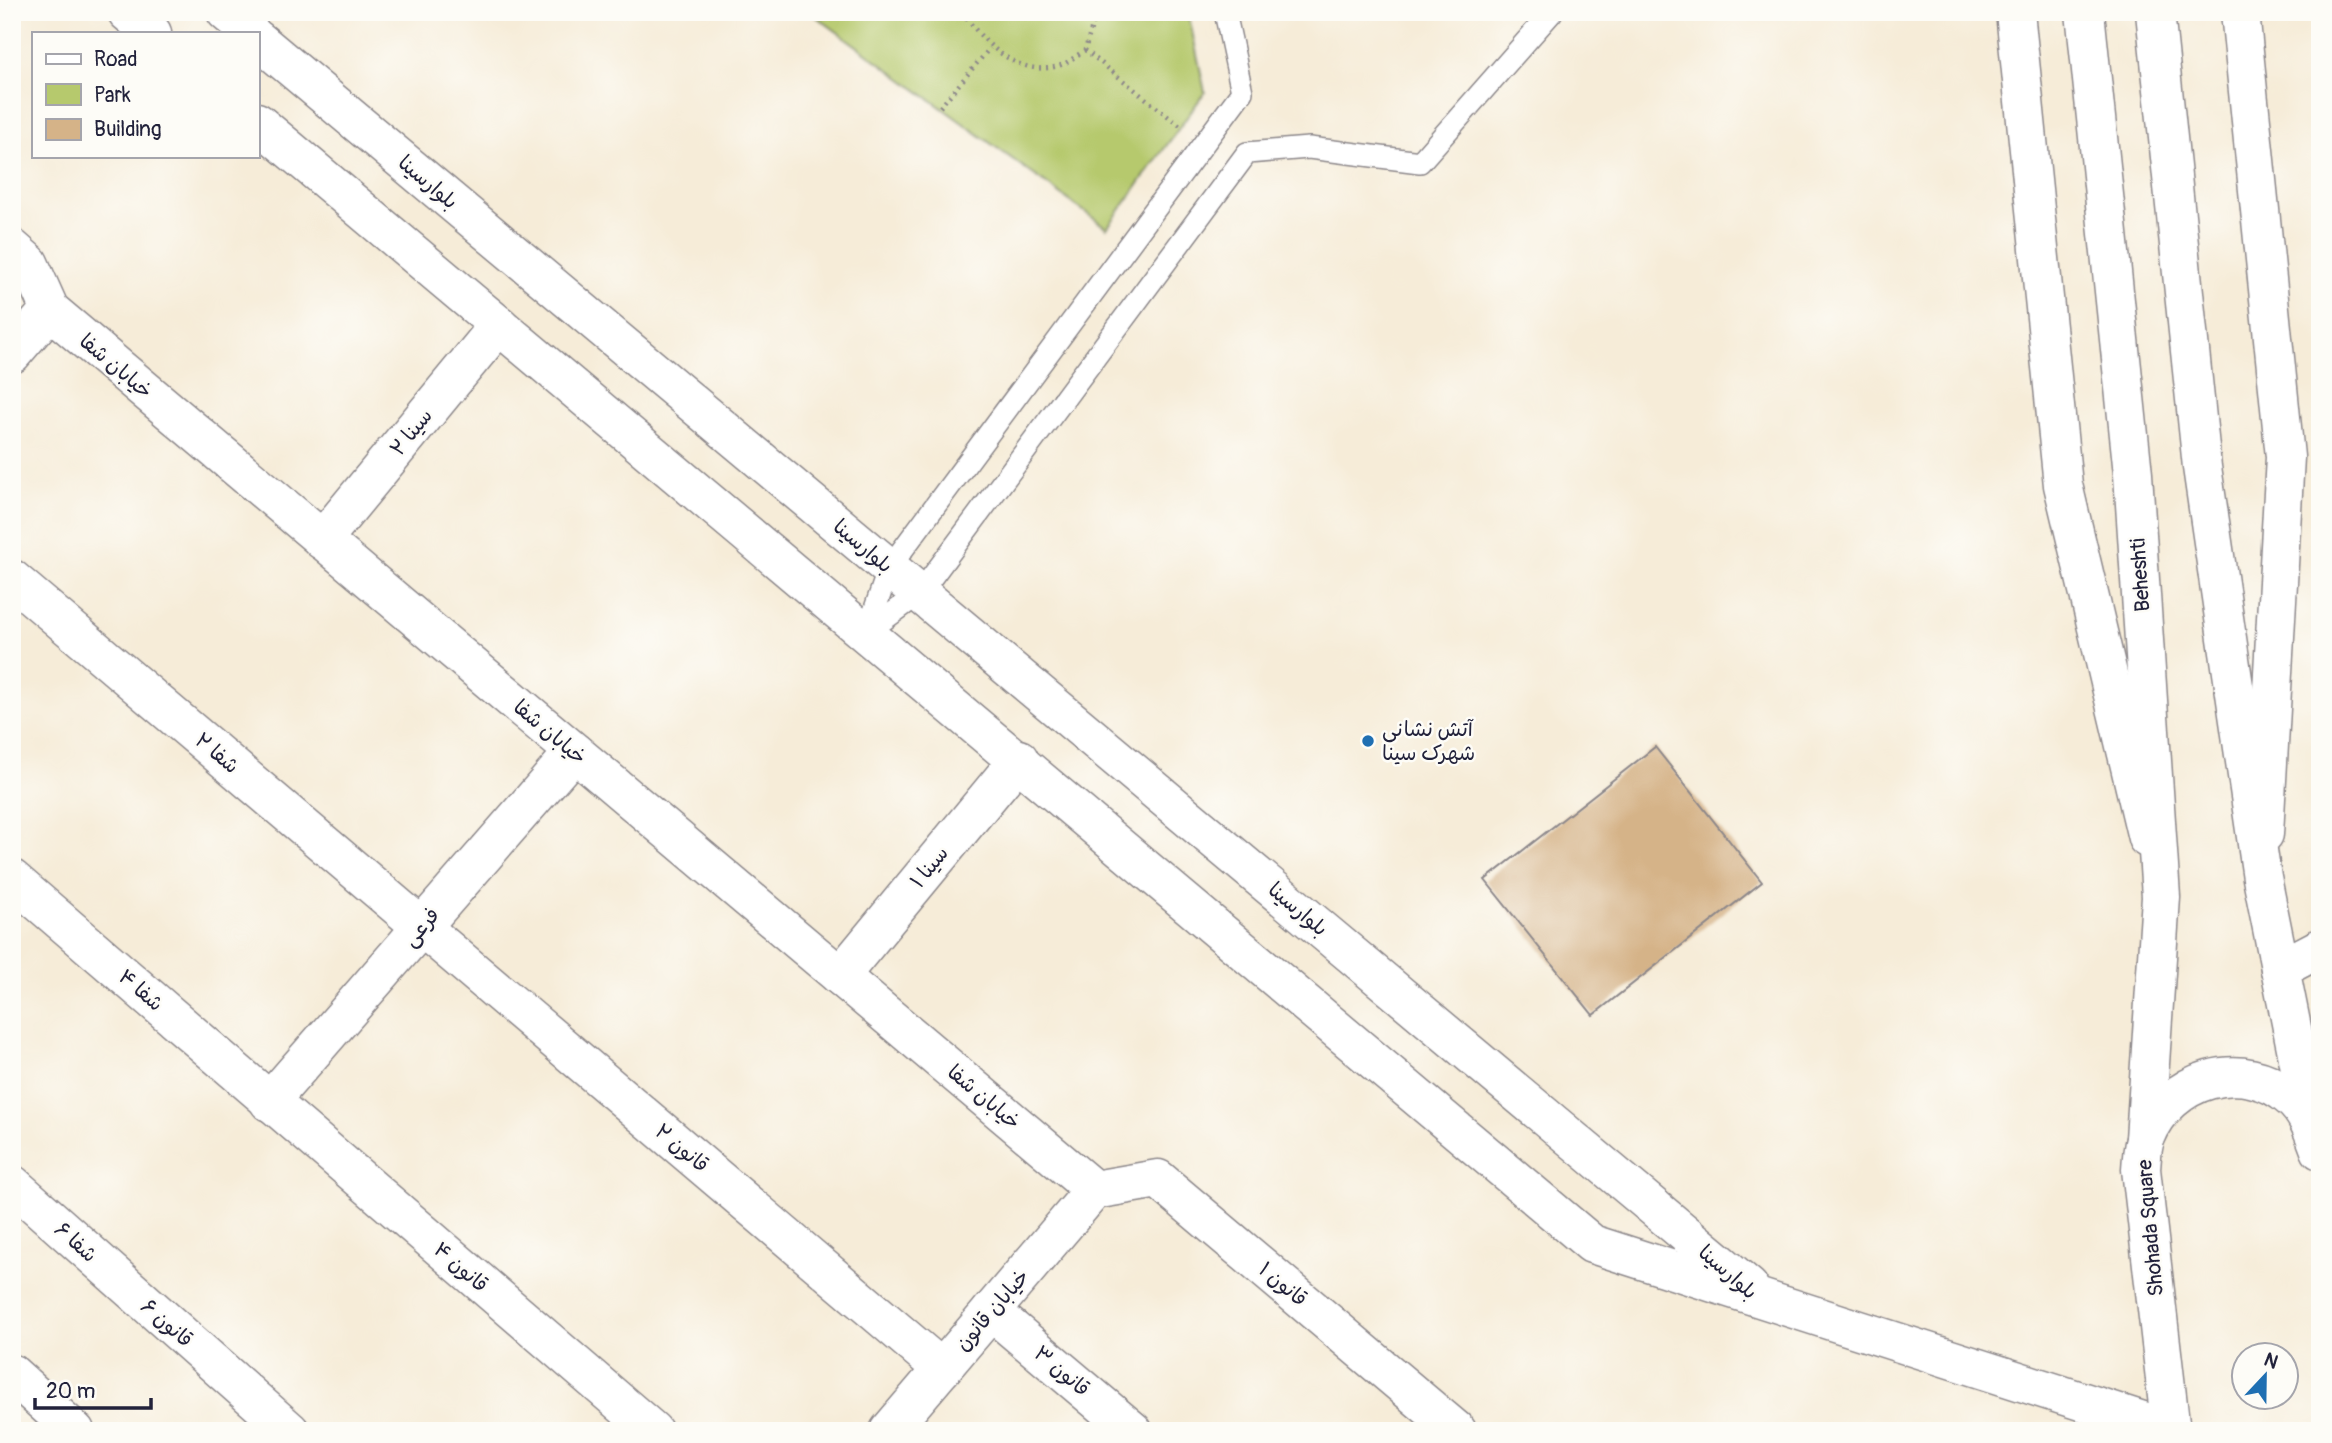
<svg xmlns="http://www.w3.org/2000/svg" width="2332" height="1443" viewBox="0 0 2332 1443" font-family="Pangolin,'Playpen Sans Arabic',sans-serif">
<rect width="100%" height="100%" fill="#fdfcf7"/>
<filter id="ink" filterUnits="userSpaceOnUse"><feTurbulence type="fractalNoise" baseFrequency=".0143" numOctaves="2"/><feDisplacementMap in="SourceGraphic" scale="14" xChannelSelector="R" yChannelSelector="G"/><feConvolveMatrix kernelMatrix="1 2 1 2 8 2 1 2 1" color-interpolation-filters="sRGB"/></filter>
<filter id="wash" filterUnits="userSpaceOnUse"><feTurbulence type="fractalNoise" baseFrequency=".00686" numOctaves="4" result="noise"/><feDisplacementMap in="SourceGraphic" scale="28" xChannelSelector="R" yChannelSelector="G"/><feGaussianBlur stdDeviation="1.57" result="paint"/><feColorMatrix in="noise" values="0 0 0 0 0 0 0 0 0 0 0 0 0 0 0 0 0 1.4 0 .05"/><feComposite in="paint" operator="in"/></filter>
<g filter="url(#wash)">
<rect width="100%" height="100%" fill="#f6ecd8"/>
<path fill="#b6c96d" stroke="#6c7654" stroke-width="2" d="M810,12h378l17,80 -98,136z"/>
<g id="blocks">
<path fill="#d5b388" d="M1655,747l107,135 -169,133 -108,-135z"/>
</g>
</g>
<g filter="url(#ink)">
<use href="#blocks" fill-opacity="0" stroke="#8c878a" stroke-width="2"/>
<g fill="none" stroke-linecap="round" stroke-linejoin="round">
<g stroke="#8c878a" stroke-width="24">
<g id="service">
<path d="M867,632l53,-39 327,-440 62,-5 111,14 132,-150"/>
<path d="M867,632l22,-64 353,-476 -17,-80"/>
</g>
</g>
<g stroke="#8c878a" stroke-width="41">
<g id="minor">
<path d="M12,248l17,15 21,47 1044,880"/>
<path d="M12,354l38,-44"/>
<path d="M322,540l177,-215"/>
<path d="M12,579l930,790"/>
<path d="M12,879l641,552"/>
<path d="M840,976l179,-217"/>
<path d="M269,1102l305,-350"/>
<path d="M12,1184l278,247"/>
<path d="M1094,1190l64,-11 299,252"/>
<path d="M991,1311l142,120"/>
<path d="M889,1431l205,-241"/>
</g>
</g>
<g stroke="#8c878a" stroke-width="41">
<g id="tertiary">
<path d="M2015,12l48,473 84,353"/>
<path d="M2240,12l45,445 -21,377"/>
<path d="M2280,969l40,-21"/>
</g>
</g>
<g stroke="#8c878a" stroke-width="41">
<g id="secondary">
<path d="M127,12l25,21"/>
<path d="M226,12l25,21"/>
<path d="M257,39l1492,1248"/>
<path d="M257,122l1335,1122 579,186"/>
<path d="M12,1374l63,57"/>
</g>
</g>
<g stroke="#8c878a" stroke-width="41">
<g id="trunk">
<path d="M2085,12l48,462 28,423 -16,242"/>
<path d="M2155,12l47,455 60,411 49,245"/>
<path d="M2171,1431l-30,-262c1,-11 1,-23 5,-32 23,-58 97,-82 146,-38 15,13 21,32 28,51"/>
</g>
</g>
<g stroke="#8c878a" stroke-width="4.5" stroke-dasharray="2 5" stroke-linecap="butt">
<path d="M963,12c19,31 58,68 98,53 8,-3 16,-10 24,-15l8,-27 -2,-11"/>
<path d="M1085,50l95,76"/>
<path d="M940,107l50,-59"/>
</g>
<use href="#service" stroke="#fff" stroke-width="21"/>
<use href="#minor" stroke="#fff" stroke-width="38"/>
<use href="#tertiary" stroke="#fff" stroke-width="38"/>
<use href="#secondary" stroke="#fff" stroke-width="38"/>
<use href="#trunk" stroke="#fff" stroke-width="38"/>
</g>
</g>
<circle fill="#1f6fb2" stroke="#fdfcf7" stroke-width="2.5" cx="1368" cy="741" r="7"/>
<g text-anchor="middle" stroke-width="5" stroke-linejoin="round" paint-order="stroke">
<g font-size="21" fill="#22223b" stroke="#fdfcf7">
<text transform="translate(428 182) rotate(40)" y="7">بلوارسینا</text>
<text transform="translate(116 366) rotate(40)" y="7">خیابان شفا</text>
<text transform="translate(411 432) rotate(-51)" y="7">سینا ۲</text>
<text transform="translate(863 546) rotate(40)" y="7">بلوارسینا</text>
<text transform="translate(2140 575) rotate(-94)" y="7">Beheshti</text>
<text transform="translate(550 732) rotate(40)" y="7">خیابان شفا</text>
<text transform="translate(217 753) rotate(40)" y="7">شفا ۲</text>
<text transform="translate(929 867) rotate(-51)" y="7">سینا ۱</text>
<text transform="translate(1298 909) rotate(40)" y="7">بلوارسینا</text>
<text transform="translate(421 927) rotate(-49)" y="7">فرعی</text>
<text transform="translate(141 990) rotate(41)" y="7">شفا ۴</text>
<text transform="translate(984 1097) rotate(40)" y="7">خیابان شفا</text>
<text transform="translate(682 1148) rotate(40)" y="7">قانون ۲</text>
<text transform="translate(2150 1228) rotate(-95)" y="7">Shohada Square</text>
<text transform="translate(76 1242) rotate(42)" y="7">شفا ۶</text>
<text transform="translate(461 1267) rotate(41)" y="7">قانون ۴</text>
<text transform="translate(1728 1272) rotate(41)" y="7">بلوارسینا</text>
<text transform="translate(1283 1284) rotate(40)" y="7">قانون ۱</text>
<text transform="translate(992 1310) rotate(-49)" y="7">خیابان قانون</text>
<text transform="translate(167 1323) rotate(41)" y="7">قانون ۶</text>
<text transform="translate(1062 1371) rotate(40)" y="7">قانون ۳</text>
</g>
<g font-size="21" fill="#22223b" stroke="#fdfcf7" text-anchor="start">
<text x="1382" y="736">آتش نشانی<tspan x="1382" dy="24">شهرک سینا</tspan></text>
</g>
</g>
<rect width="2332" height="1443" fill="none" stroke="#fdfcf7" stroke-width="42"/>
<rect x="32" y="32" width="228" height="126" fill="#fdfcf7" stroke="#a5a5ac" stroke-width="2"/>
<rect x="46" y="54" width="35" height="10" fill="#ffffff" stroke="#a5a5ac" stroke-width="2"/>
<text x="94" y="66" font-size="21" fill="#22223b">Road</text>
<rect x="46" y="84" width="35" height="21" fill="#b6c96d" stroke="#a5a5ac" stroke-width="2"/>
<text x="94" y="102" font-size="21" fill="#22223b">Park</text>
<rect x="46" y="119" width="35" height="21" fill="#d5b388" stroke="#a5a5ac" stroke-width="2"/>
<text x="94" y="136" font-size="21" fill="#22223b">Building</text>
<g transform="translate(2265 1376) rotate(22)"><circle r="33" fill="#fdfcf7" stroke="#a5a5ac" stroke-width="2"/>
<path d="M0-5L12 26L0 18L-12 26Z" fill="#1f6fb2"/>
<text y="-10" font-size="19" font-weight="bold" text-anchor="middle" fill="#22223b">N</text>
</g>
<path d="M35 1398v10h116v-10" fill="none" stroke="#22223b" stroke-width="3.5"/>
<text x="46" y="1398" font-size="21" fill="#22223b" stroke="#fdfcf7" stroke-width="5" paint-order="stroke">20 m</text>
</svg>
